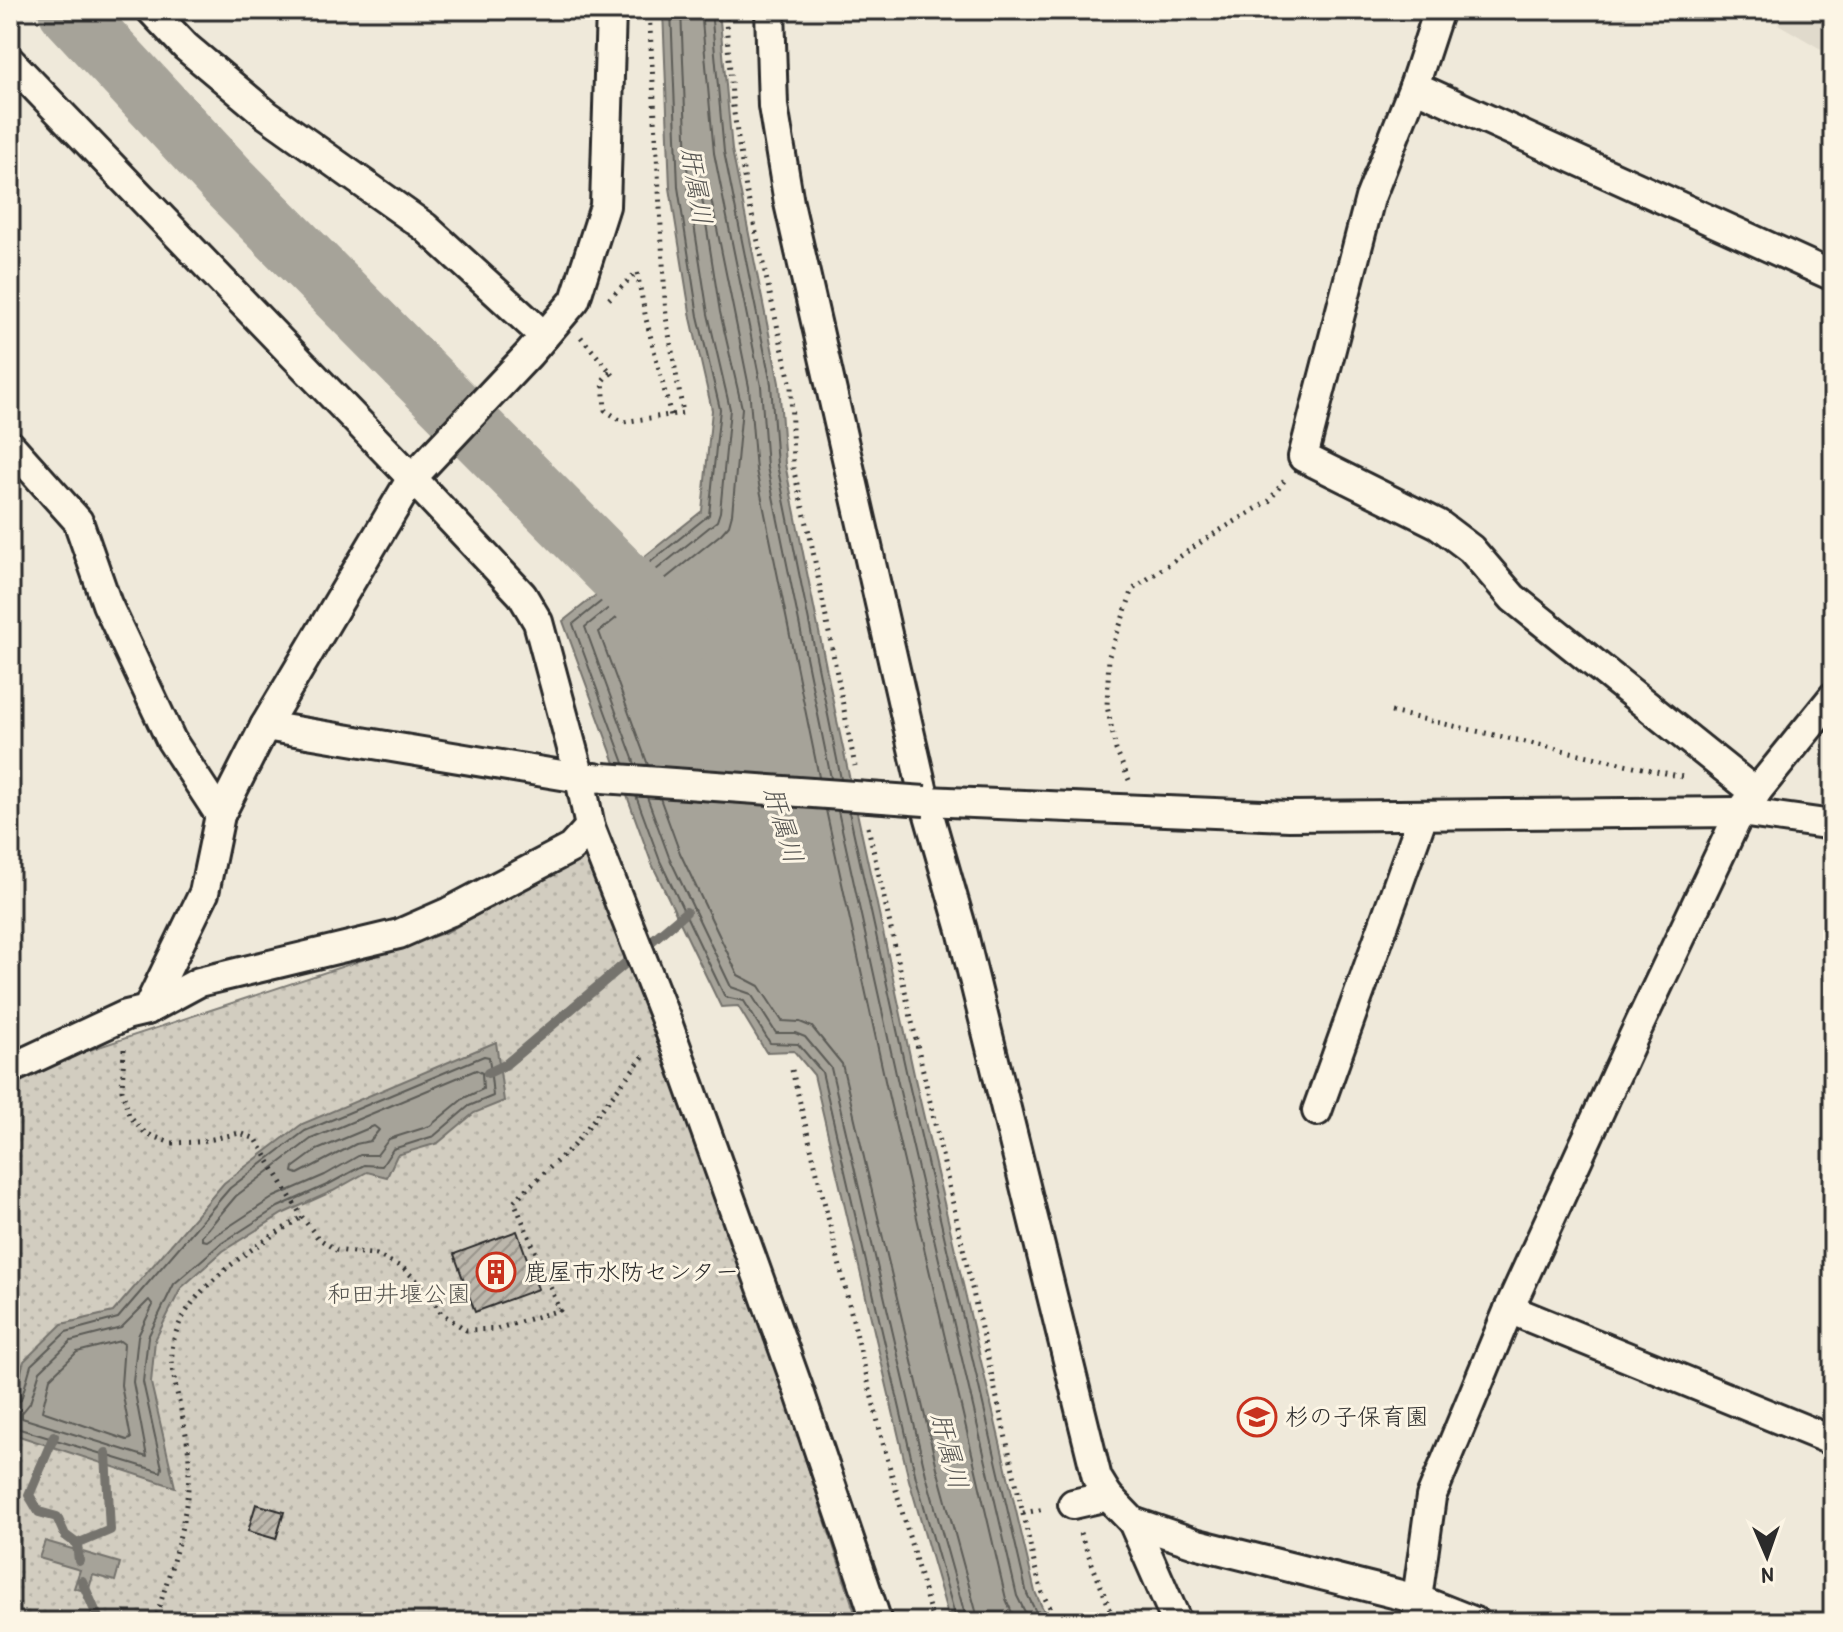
<svg xmlns="http://www.w3.org/2000/svg" width="1843" height="1632" viewBox="0 0 1843 1632" font-family="'Patrick Hand','Klee One',sans-serif">
<defs>
<pattern id="park-dots" width="8" height="8" patternUnits="userSpaceOnUse" patternTransform="scale(2)"><rect width="8" height="8" fill="#d2cdc0"/><path d="M2 2h.1M6 6h.1" fill="none" stroke="#b4b0a5" stroke-width="1.8" stroke-linecap="round"/></pattern>
<pattern id="building-hatch" width="6" height="6" patternUnits="userSpaceOnUse" patternTransform="scale(2)"><rect width="6" height="6" fill="#bcb7ac"/><path d="M-1 1l2-2M0 6l6-6M5 7l2-2" fill="none" stroke="#99958c"/></pattern>
</defs>
<rect width="100%" height="100%" fill="#efe9da"/>
<filter id="ink" filterUnits="userSpaceOnUse"><feTurbulence type="fractalNoise" baseFrequency=".0125" numOctaves="2"/><feDisplacementMap in="SourceGraphic" scale="16" xChannelSelector="R" yChannelSelector="G"/><feConvolveMatrix kernelMatrix="1 2 1 2 8 2 1 2 1" color-interpolation-filters="sRGB"/></filter>
<g filter="url(#ink)">
<path fill="#e0dacc" d="M1782,10h51v46l-55,-32z"/>
<path fill="url(#park-dots)" stroke="#7e7c76" stroke-width="2" d="M586,854l74,193 105,287 93,288h-848v-536l13,-14 424,-140z"/>
<g fill="#a6a399" stroke="#75736d" stroke-width="2">
<path d="M663,10h56l13,140 47,233 6,81 51,252 79,363 120,513 14,30h-99l-41,-142 -95,-405 -20,-24 -28,1 -28,-46 -17,1 -69,-143 -89,-243 139,-110 10,-101 -21,-92 -21,-130z"/>
<path d="M496,1042l8,59 -30,12 -36,30 -41,12 -10,22 -20,-5 -34,19 -51,23 -59,37 -42,37 -26,52 -4,43 24,104 -165,-54v-24l14,-48 38,-37 51,-12 111,-129 78,-59z"/>
<path d="M45,1541l75,22 -5,18 -22,-6 -5,17 -14,-4 6,-18 -41,-12z"/>
</g>
<g fill="none" stroke-linecap="round" stroke-linejoin="round">
<g stroke="#5c5b57" stroke-width="2">
<path d="M701,10l13,143 47,233 6,81 64,311"/>
<path d="M711,10l13,142 47,232 6,81 64,314"/>
<path d="M624,763l-51,-139 136,-109 11,-106 -22,-93 -20,-129 -7,-177"/>
<path d="M635,764l-50,-137 132,-106 3,-9 10,-103 -22,-95 -20,-128 -7,-176"/>
<path d="M648,765l-49,-133 122,-98 8,-9 3,-11 10,-106 -22,-96 -20,-127 5,-4 3,3 41,203 7,83 63,307"/>
<path d="M636,796l24,65 65,136 19,4 26,42 28,1 24,28 94,406 41,144"/>
<path d="M647,797l22,60 62,130 20,7 25,39h19l10,4 26,31 95,407 41,147"/>
<path d="M660,798l20,55 58,122 21,11 23,35 18,1 12,5 30,37 96,408 41,150"/>
<path d="M826,810l60,275 120,514 10,23"/>
<path d="M838,811l60,272 119,513 13,26"/>
<path d="M849,812l59,268 119,514 14,28"/>
<path d="M476,1070l6,3 1,16 -19,9 -34,28 -41,13 -12,16h-17l-35,20 -51,22 -67,44 -5,-1v-4l34,-40 75,-57z"/>
<path d="M374,1126l5,4 -9,11 -14,3 -58,30 -5,-2 1,-5 23,-17z"/>
<path d="M149,1300l4,5 -15,31 -5,46 14,75 -125,-39v-5l8,-10 10,-32 31,-30 50,-13z"/>
<path d="M120,1341l4,3 -3,41 10,54 -4,1 -85,-29 8,-33 27,-26z"/>
<path d="M10,1405l11,-5 10,-35 35,-33 52,-14 112,-130 75,-57 179,-75 5,1 4,39 -24,10 -35,30 -41,13 -11,17 -18,-1 -35,19 -51,23 -59,38 -45,39 -26,53 -5,45 19,86 -1,4 -151,-46"/>
</g>
<g stroke="#75736d" stroke-width="10">
<path d="M488,1073l17,-8 181,-153"/>
<path d="M54,1436l-25,59 10,17 18,5 8,18 12,9"/>
<path d="M79,1561l-2,-17 33,-14 -4,-77"/>
<path d="M82,1581l18,41"/>
</g>
<path stroke="#a6a399" stroke-width="62" d="M69,10l159,171 452,456"/>
</g>
<g fill="url(#building-hatch)" stroke="#2b2b2b" stroke-width="2">
<path d="M517,1231l21,58 -63,23 -21,-58z"/>
<path d="M256,1504l28,8 -8,27 -28,-8z"/>
</g>
<g fill="none" stroke-linecap="round" stroke-linejoin="round">
<g stroke="#2b2b2b" stroke-width="34">
<g id="street">
<path d="M151,10l35,37 81,68 158,112 119,109"/>
<path d="M770,10l3,96 16,97 136,598 37,129 135,548 11,18"/>
<path d="M1439,10l-25,76 -44,112 -67,259 135,67 33,25 42,49 243,195"/>
<path d="M10,61l402,417 110,117 16,27 42,156 10,49 78,198 130,363 79,234"/>
<path d="M1414,86l419,190"/>
<path d="M10,445l68,76 29,83 64,136 49,75"/>
<path d="M265,726l315,52h15"/>
<path d="M925,801l364,15 451,-4 93,13"/>
<path d="M147,1010l52,-28 200,-48 50,-22 122,-64 19,-21"/>
<path d="M10,1069l116,-54 21,-5 57,-117 16,-78 45,-89 147,-248 117,-124 46,-54 30,-94 6,-196"/>
<path d="M1317,1111l106,-296"/>
<path d="M1509,1309l324,132"/>
<path d="M1073,1504l35,-8 25,26 65,22 219,55 58,23"/>
<path d="M1133,1522l44,100"/>
<path d="M1419,1622l-2,-23 14,-102 78,-188 123,-269 108,-228 93,-115"/>
</g>
</g>
<g stroke="#2b2b2b" stroke-width="5" stroke-dasharray="2 6" stroke-linecap="butt">
<path d="M728,10l-2,12 7,85 13,82 45,197 2,82 17,68 45,230"/>
<path d="M609,299l28,-27 9,47 25,97"/>
<path d="M581,337l32,38"/>
<path d="M610,372l-7,8 2,30 18,12 60,-9 -17,-96 -17,-307"/>
<path d="M1391,712l292,65"/>
<path d="M1129,780l-13,-30 -9,-44 2,-50 24,-67 71,-49 65,-39 15,-20"/>
<path d="M868,827l167,740 7,26 16,29"/>
<path d="M124,1049l-2,41 7,25 16,18 26,10 28,-1 41,-9 16,6 46,78 16,21 18,12 41,5 26,13 22,20 16,25 25,17 30,-1 64,-19 -46,-109 59,-55 72,-92"/>
<path d="M792,1070l92,377 49,175"/>
<path d="M1023,1513l22,-4"/>
<path d="M1080,1533l35,89"/>
<path d="M155,1622c14,-50 34,-102 34,-154 1,-37 -15,-73 -17,-109 -3,-63 84,-113 130,-142"/>
</g>
<use href="#street" stroke="#fcf5e5" stroke-width="28"/>
<g stroke="#2b2b2b" stroke-width="34" stroke-linecap="butt">
<path id="street-bridge" d="M603,778l322,23"/>
</g>
<use href="#street-bridge" stroke="#fcf5e5" stroke-width="28"/>
</g>
</g>
<defs>
<g id="building-ring" transform="scale(2)"><circle r="9.5" fill="#fcf5e5" stroke="#c8321e" stroke-width="1.5"/><path d="M-4-6H4V6H1V3H-1V6H-4ZM-2.5-4.3h1.7v1.8h-1.7ZM.8-4.3h1.7v1.8H.8ZM-2.5-1h1.7V.8h-1.7ZM.8-1h1.7V.8H.8Z" fill="#c8321e"/></g>
<g id="school-ring" transform="scale(2)"><circle r="9.5" fill="#fcf5e5" stroke="#c8321e" stroke-width="1.5"/><path d="M0-5L7-2L0 1L-7-2ZM-4 1L0 2.5L4 1V4Q0 6-4 4Z" fill="#c8321e"/></g>
</defs>
<g fill-rule="evenodd">
<use href="#building-ring" x="496" y="1272"/>
<use href="#school-ring" x="1257" y="1417"/>
</g>
<g text-anchor="middle" stroke-width="6" stroke-linejoin="round" paint-order="stroke">
<g font-size="24" fill="#2b2b2b" stroke="#fcf5e5" text-anchor="start">
<text x="524" y="1280">鹿屋市水防センター</text>
<text x="1285" y="1425">杉の子保育園</text>
</g>
<g font-size="24" fill="#555450" stroke="#fcf5e5">
<text x="399" y="1302">和田井堰公園</text>
</g>
<g font-size="26" font-style="italic" fill="#565552" stroke="#fcf5e5">
<text transform="translate(697 186) rotate(81)" y="9">肝属川</text>
<text transform="translate(784 825) rotate(74)" y="9">肝属川</text>
<text transform="translate(950 1451) rotate(76)" y="9">肝属川</text>
</g>
</g>
<rect width="1843" height="1632" fill="none" stroke="#fcf5e5" stroke-width="40"/>
<rect x="20" y="20" width="1803" height="1592" fill="none" stroke="#2b2b2b" stroke-width="3" filter="url(#ink)"/>
<g transform="translate(1767 1556) rotate(178)" stroke="#fcf5e5" stroke-width="6" paint-order="stroke">
<path d="M0-6L14 30L0 20L-14 30Z" fill="#2b2b2b"/>
<text y="-12" font-size="22" font-weight="bold" text-anchor="middle" fill="#2b2b2b">N</text>
</g>
</svg>
